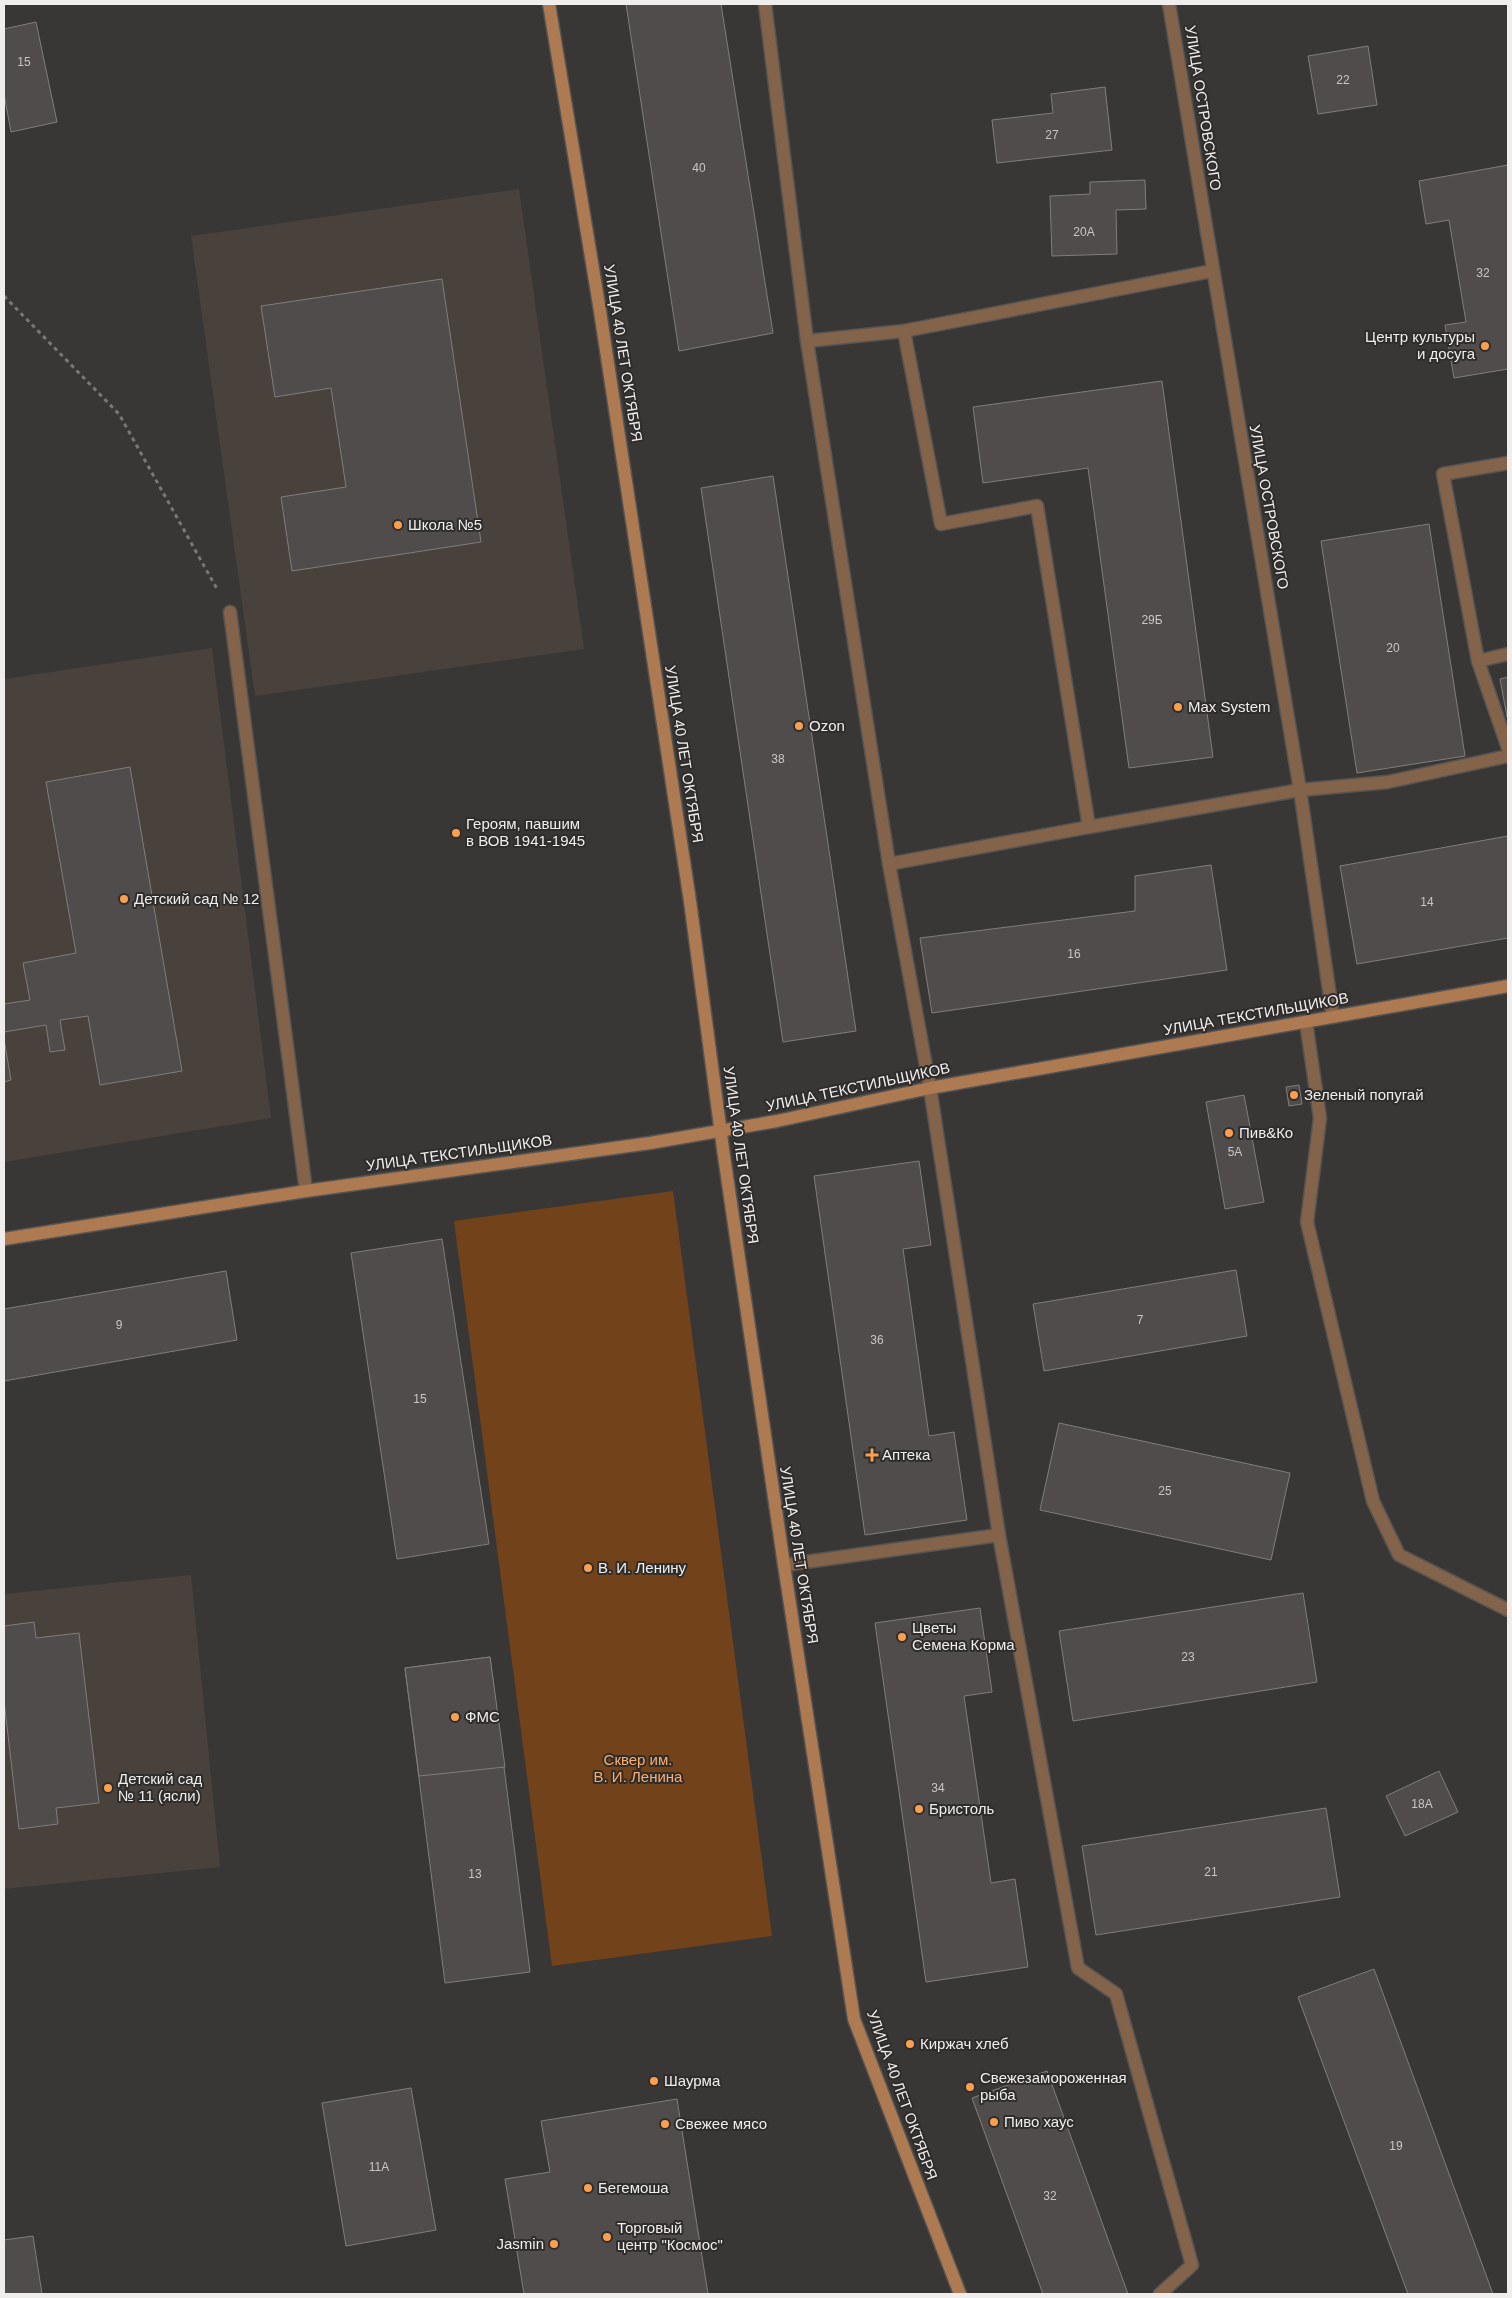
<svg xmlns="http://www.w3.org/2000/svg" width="1512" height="2298" viewBox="0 0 1512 2298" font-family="Arial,sans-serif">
<rect width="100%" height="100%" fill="#393735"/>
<g fill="#48413c">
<path d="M519,189l65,460 -329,47 -64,-460z"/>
<path d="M212,648l59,470 -267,44v-483z"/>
<path d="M191,1575l29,292 -216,22v-295z"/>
</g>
<path fill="#72431a" d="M673,1191l99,745 -220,30 -98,-745z"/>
<g fill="#4f4c4b" stroke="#807d7b">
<path d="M626,4h95l52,329 -94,18z"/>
<path d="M36,22l21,100 -46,10 -7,-38v-65z"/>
<path d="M1368,46l9,59 -59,9 -10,-58z"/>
<path d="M1105,87l7,63 -115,13 -5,-43 61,-7 -2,-19z"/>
<path d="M1508,165v204l-54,9 -9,-53 21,-3 -17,-102 -23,4 -7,-43z"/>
<path d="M1145,180l1,29 -30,1 1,44 -65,2 -2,-60 40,-2v-12z"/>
<path d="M442,279l39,263 -189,29 -11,-74 65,-10 -15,-99 -56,9 -14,-91z"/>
<path d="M1162,381l51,376 -84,11 -41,-300 -105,15 -10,-76z"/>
<path d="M773,476l83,555 -73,11 -82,-554z"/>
<path d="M1429,524l36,232 -108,17 -36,-232z"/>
<path d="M1508,677v40h-1l-7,-38z"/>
<path d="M130,767l52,304 -82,14 -12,-69 -28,4 5,30 -15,2 -4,-27 -42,7v-28l26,-4 -7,-37 53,-10 -30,-171z"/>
<path d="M1508,836v102l-151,26 -17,-98z"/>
<path d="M1211,865l16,105 -295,43 -12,-75 215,-27v-35z"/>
<path d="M4,1039l7,41 -7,2z"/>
<path d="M1299,1085l3,19 -13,2 -3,-19z"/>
<path d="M1244,1095l20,107 -39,7 -19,-107z"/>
<path d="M919,1161l12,84 -28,4 26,187 25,-4 13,88 -102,15 -51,-359z"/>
<path d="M442,1239l47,305 -92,15 -46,-306z"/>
<path d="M1236,1270l11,66 -203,35 -11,-67z"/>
<path d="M226,1271l11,69 -233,41v-72z"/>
<path d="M1059,1423l231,50 -19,87 -231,-50z"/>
<path d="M1303,1593l14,89 -244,39 -14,-90z"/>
<path d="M980,1608l12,84 -28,4 27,187 24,-4 13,88 -102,15 -51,-359z"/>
<path d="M34,1622l2,16 43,-5 20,170 -43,5 2,16 -39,5 -15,-128v-75z"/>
<path d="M490,1657l40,315 -85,11 -40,-315z"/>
<path d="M490,1657l15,110 -86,9 -14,-108z"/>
<path d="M1439,1771l19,41 -53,24 -19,-40z"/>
<path d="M1326,1808l14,89 -244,38 -14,-89z"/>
<path d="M1374,1969l119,325h-85l-110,-297z"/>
<path d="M1047,2071l81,223h-85l-71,-196z"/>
<path d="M411,2088l25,142 -90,16 -24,-143z"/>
<path d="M677,2099l31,195h-184l-19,-115 45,-7 -9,-51z"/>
<path d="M33,2236l9,58h-38v-54z"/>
</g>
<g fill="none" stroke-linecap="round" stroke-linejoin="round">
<g stroke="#565452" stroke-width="15">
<g id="lane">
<path d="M765,4l42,337"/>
<path d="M1212,271l-308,60 37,193 96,-18 52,321 211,-37 88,-8 120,-26"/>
<path d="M904,331l-97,10 82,523 200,-37"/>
<path d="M230,612l76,579"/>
<path d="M1508,654l-30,7 30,87"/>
<path d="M1478,661l-35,-187 65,-11"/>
<path d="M889,864l41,224 69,447 79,433 38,26 76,271 -32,29"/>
<path d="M1306,1022l14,96 -13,104 66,279 26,54 109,55"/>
<path d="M784,1565l215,-30"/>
</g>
</g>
<g stroke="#565452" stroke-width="15">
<path id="street" d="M1169,4l131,786 33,227"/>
</g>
<g stroke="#565452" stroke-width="15">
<g id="secondary">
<path d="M549,4l51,307 90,590 33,248 61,416 70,454 106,275"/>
<path d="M4,1239l302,-48 344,-48 127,-22 153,-33 578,-102"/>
</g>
</g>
<path stroke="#7a7877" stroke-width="3" stroke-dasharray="4 4" stroke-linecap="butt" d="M4,296l115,118 98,175"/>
<use href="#lane" stroke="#836349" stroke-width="12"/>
<use href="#street" stroke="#836349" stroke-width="12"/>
<use href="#secondary" stroke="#ad7a51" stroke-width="12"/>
</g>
<g fill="#fa9f4f" stroke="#2f2d2b" stroke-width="2">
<circle cx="1485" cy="346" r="5"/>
<circle cx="398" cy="525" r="5"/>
<circle cx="1178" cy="707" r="5"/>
<circle cx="799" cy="726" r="5"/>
<circle cx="456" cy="833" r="5"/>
<circle cx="124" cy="899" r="5"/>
<circle cx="1294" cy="1095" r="5"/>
<circle cx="1229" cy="1133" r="5"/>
<path d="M869.5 1447.5h5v5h5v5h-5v5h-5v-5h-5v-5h5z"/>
<circle cx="588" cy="1568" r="5"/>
<circle cx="902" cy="1637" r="5"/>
<circle cx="455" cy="1717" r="5"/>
<circle cx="108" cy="1788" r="5"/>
<circle cx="919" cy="1809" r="5"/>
<circle cx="910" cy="2044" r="5"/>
<circle cx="654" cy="2081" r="5"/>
<circle cx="970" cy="2087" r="5"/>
<circle cx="994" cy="2122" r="5"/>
<circle cx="665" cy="2124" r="5"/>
<circle cx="588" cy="2188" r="5"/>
<circle cx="607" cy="2237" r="5"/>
<circle cx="554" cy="2244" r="5"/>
</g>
<g text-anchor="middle" stroke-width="4" stroke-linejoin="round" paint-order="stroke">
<g font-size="12" fill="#c8c6c4">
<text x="24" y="66">15</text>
<text x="1343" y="84">22</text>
<text x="1052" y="139">27</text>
<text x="699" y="172">40</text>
<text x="1084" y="236">20А</text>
<text x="1483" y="277">32</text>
<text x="1152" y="624">29Б</text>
<text x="1393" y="652">20</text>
<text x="778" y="763">38</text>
<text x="1427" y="906">14</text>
<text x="1074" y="958">16</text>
<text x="1235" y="1156">5А</text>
<text x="1140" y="1324">7</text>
<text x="119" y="1329">9</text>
<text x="877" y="1344">36</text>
<text x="420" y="1403">15</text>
<text x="1165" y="1495">25</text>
<text x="1188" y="1661">23</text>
<text x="938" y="1792">34</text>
<text x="1422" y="1808">18А</text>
<text x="1211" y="1876">21</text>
<text x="475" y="1878">13</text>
<text x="1396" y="2150">19</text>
<text x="379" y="2171">11А</text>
<text x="1050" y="2200">32</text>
</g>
<g font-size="15" fill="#f0eeed" stroke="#2f2d2b">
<text transform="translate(1203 108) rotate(81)" y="5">УЛИЦА ОСТРОВСКОГО</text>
<text transform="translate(623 353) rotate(81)" y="5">УЛИЦА 40 ЛЕТ ОКТЯБРЯ</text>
<text transform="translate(1269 507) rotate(80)" y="5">УЛИЦА ОСТРОВСКОГО</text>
<text transform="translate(684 754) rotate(81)" y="5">УЛИЦА 40 ЛЕТ ОКТЯБРЯ</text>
<text transform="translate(1256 1014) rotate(-10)" y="5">УЛИЦА ТЕКСТИЛЬЩИКОВ</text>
<text transform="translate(858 1087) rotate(-12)" y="5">УЛИЦА ТЕКСТИЛЬЩИКОВ</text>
<text transform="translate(459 1153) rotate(-8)" y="5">УЛИЦА ТЕКСТИЛЬЩИКОВ</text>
<text transform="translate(741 1155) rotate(82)" y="5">УЛИЦА 40 ЛЕТ ОКТЯБРЯ</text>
<text transform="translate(799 1555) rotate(81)" y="5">УЛИЦА 40 ЛЕТ ОКТЯБРЯ</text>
<text transform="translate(902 2095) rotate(70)" y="5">УЛИЦА 40 ЛЕТ ОКТЯБРЯ</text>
</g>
<g font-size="15" fill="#f0eeed" stroke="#2f2d2b" text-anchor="start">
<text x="1475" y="342" text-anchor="end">Центр культуры<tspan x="1475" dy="17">и досуга</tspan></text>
<text x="408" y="530">Школа №5</text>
<text x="1188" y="712">Max System</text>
<text x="809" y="731">Ozon</text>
<text x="466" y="829">Героям, павшим<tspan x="466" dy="17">в ВОВ 1941-1945</tspan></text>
<text x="134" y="904">Детский сад № 12</text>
<text x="1304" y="1100">Зеленый попугай</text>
<text x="1239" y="1138">Пив&amp;Ко</text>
<text x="882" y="1460">Аптека</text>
<text x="598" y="1573">В. И. Ленину</text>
<text x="912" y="1633">Цветы<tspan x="912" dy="17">Семена Корма</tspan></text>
<text x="465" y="1722">ФМС</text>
<text x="118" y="1784">Детский сад<tspan x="118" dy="17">№ 11 (ясли)</tspan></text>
<text x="929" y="1814">Бристоль</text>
<text x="920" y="2049">Киржач хлеб</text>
<text x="980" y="2083">Свежезамороженная<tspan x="980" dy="17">рыба</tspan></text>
<text x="664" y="2086">Шаурма</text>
<text x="1004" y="2127">Пиво хаус</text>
<text x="675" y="2129">Свежее мясо</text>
<text x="598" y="2193">Бегемоша</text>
<text x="617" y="2233">Торговый<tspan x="617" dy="17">центр "Космос"</tspan></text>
<text x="544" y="2249" text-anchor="end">Jasmin</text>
</g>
<g font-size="15" fill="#fdad6c" stroke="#2f2d2b">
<text x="638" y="1765">Сквер им.<tspan x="638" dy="17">В. И. Ленина</tspan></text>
</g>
</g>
<rect width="1512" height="2298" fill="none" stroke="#f0eeed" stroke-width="10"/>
</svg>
